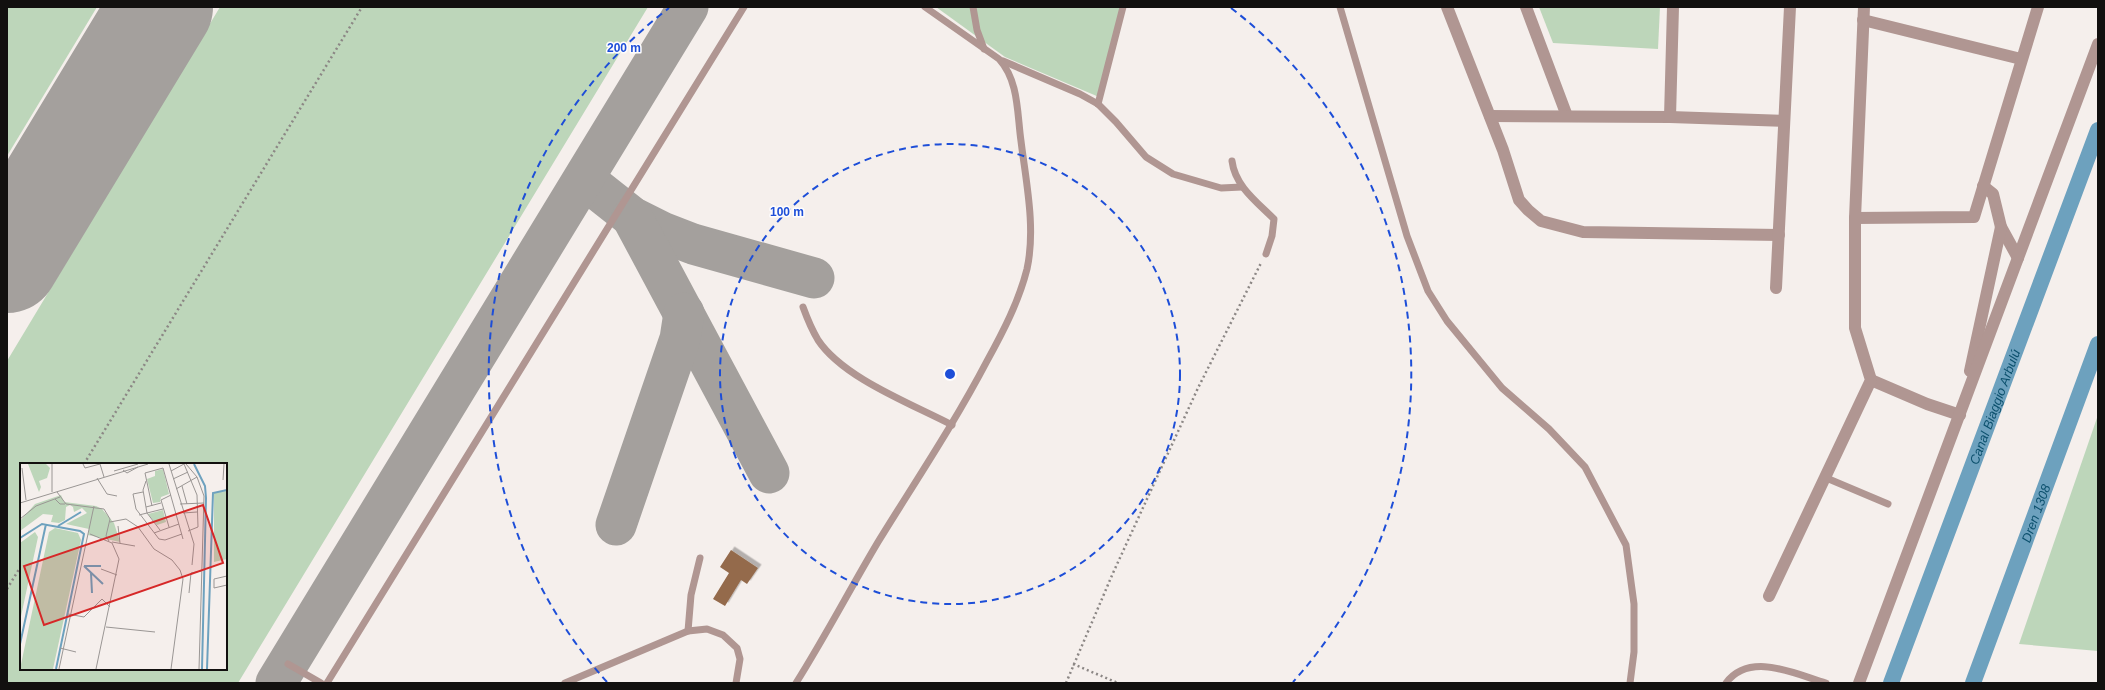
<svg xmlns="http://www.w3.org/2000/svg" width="2105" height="690" viewBox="0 0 2105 690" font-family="Helvetica,sans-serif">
<defs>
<filter id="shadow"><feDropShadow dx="3.5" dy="-3.5" stdDeviation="0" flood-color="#0004"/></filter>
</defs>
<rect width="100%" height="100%" fill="#f5efec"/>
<g fill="#bdd6ba" fill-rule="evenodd">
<path d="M7,7h90l-90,149z"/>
<path d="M220,7h428l-410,676h-231v-322zM21,464h205v205h-205z"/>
<path d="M936,7h184l-21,90 -94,-40z"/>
<path d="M1539,7h121l-2,42 -105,-6z"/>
<path d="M2098,415v236l-79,-7z"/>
</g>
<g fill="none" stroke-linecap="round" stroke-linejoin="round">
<g stroke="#6da1be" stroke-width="16">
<path id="s1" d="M1891,683l207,-553"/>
<path id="s2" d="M1973,683l125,-339"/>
</g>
<g stroke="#a4a09d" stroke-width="41">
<path d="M584,179l48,38 30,15 31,12 121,34"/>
<path d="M632,217l137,256"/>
<path d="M616,525l64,-186 4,-26"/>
<path d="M276,683l412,-676"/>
</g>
<path stroke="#a4a09d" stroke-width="104" d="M7,261l154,-254"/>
</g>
<path fill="#946a4c" filter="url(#shadow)" d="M731,550l27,18 -11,16 -6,-4 -16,26 -12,-7 16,-26 -9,-6z"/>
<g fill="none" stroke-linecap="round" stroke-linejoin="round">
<g stroke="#8c8785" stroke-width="2.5" stroke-dasharray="2 3" stroke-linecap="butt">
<path d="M84,464l278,-457"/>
<path d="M7,589l14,-23"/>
<path d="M1073,664l45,19"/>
<path d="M1066,683l47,-110 85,-185 63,-125"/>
</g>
<g stroke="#b09692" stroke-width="7">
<path d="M973,7l4,23 7,19"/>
<path d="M1340,7l67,229 21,55 19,30 55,67 47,41 36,38 41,78 8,59v48l-4,31"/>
<path d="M1003,61l77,33 18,10 18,18 30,35 27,17 48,14 21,-1"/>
<path d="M1098,104l25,-97"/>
<path d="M1232,161c3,25 25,41 42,58l-2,17 -6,18"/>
<path d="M803,307c4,11 9,23 15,33 25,38 94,64 134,85"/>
<path d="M1824,477l64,27"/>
<path d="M688,631l3,-36 9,-37"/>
<path d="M288,664l33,19"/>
<path d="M327,683l417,-676"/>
<path d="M565,683l123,-52 19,-2 16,6 14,13 3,11 -4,24"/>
<path d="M796,683c29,-46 54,-94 82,-141 37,-60 76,-118 109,-181 16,-29 32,-60 40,-92 9,-41 -1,-87 -6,-128 -4,-28 -2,-60 -22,-82l-74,-52"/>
<path d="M1726,683c24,-32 69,-9 100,0"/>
</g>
<g stroke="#b09692" stroke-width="12">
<path d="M1447,7l56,143 16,50 9,10 13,11 42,11 196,3"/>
<path d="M1526,7l41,109"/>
<path d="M1863,20l158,39"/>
<path d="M1490,116l180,1 114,4"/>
<path d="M1670,117l3,-110"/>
<path d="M1983,186l10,8 8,33 17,31"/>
<path d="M1855,218l119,-1 64,-210"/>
<path d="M1776,288l14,-281"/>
<path d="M1970,371l31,-144"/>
<path d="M1871,380l56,24 33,11"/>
<path d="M1769,596l102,-216 -16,-52v-110l9,-211"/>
<path d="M1859,683l239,-639"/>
</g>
</g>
<g fill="none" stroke="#1d4ed8" stroke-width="2" stroke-dasharray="7 5">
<circle cx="950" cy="374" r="230"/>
<path d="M607 682A461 461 0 0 1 669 8M1231 8A461 461 0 0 1 1293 682"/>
</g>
<g text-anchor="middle" stroke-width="3" stroke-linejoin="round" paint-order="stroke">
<g font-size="13" font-style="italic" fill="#0d516e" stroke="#fefdfd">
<text dy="5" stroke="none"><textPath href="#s1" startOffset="295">Canal Biaggio Arbulú</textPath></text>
<text dy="5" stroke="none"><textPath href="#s2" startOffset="181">Dren 1308</textPath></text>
</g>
</g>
<g transform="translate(20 463)">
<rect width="207" height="207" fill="#f5efec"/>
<path d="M8,1h18l4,4 -3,10 -8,3 2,6 -2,5zM143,6l6,25 -8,3 -1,5 -7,1 -6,-24 8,-3v-5zM207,28v68l-13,3v-69zM41,32l3,7 32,4 6,3 12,14 6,19 -32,-7 1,-6 -23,-5 21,-11 -5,-5 -8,4 -1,-5 -3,-2 -4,2 -1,13 -6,3 -8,-1 2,-7 -10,-1 -23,17v-10l15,-17zM143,47l3,12 -9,3 -9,-11zM35,65l23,5 3,7 -28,129h-33l29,-137zM15,69l3,5 -18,84v-78z" fill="#bdd6ba"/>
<path fill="none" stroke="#6da1be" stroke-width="2" d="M174,1l11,22 1,12 -4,171M38,63l23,-14M0,75l22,-14 38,7 4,3 -28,135M64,103l19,18M64,103h17M71,110l1,20M0,181l26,-120M187,206l6,-176 14,-3"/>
<path fill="none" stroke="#9a9694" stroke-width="1" d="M63,1l2,4 15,-4M80,1l4,13M149,1l25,80 -2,21M164,1l13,31 1,32 -10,4M166,1l11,13 7,19 -5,173M2,5l4,32M103,7l4,3 11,-6M94,8l24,-7M151,8l13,-7M77,15l10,16 10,2M153,16l15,-7M203,17l1,-16M126,18l-3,9 4,23 13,17M162,23l5,18M156,26l21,-12M32,29v-28M37,29l9,12 38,5 6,10 -4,17 3,5M123,29l-10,2 3,15 23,30 6,1 17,-6M35,36l5,5h5M0,40l128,-39M160,41l24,-1M132,43l-7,-33 18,-5 20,71M126,44l15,-4M163,50l14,-1M119,52l24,-6M0,56l16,-13 24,-9M90,59l16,-3 12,8 16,22 18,11 8,10 3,9 -12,90M98,63l2,17M149,64l-8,-27 10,-5M134,70l25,-9M70,71l22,9 7,16 -23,110M92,79l23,4M81,106l16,6M207,113l-13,3v9l13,-3M169,130l2,-20 10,-2M48,151l16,3 18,-18 8,8M86,164l49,5M40,185l16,4M39,206l35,-163"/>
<path fill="#d62828" fill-opacity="0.15" stroke="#d62828" stroke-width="2" d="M183,42l20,58 -179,62 -20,-59z"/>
<rect width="207" height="207" fill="none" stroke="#12100f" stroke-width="2"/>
</g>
<circle cx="950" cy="374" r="6" fill="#1d4ed8" stroke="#fefdfd" stroke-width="2"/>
<g font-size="12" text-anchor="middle" font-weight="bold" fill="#1d4ed8" stroke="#fefdfd" stroke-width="3" stroke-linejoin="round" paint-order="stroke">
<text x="624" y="52">200 m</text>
<text x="787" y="216">100 m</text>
</g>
<rect width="2105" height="690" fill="none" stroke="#12100f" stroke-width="16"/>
</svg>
